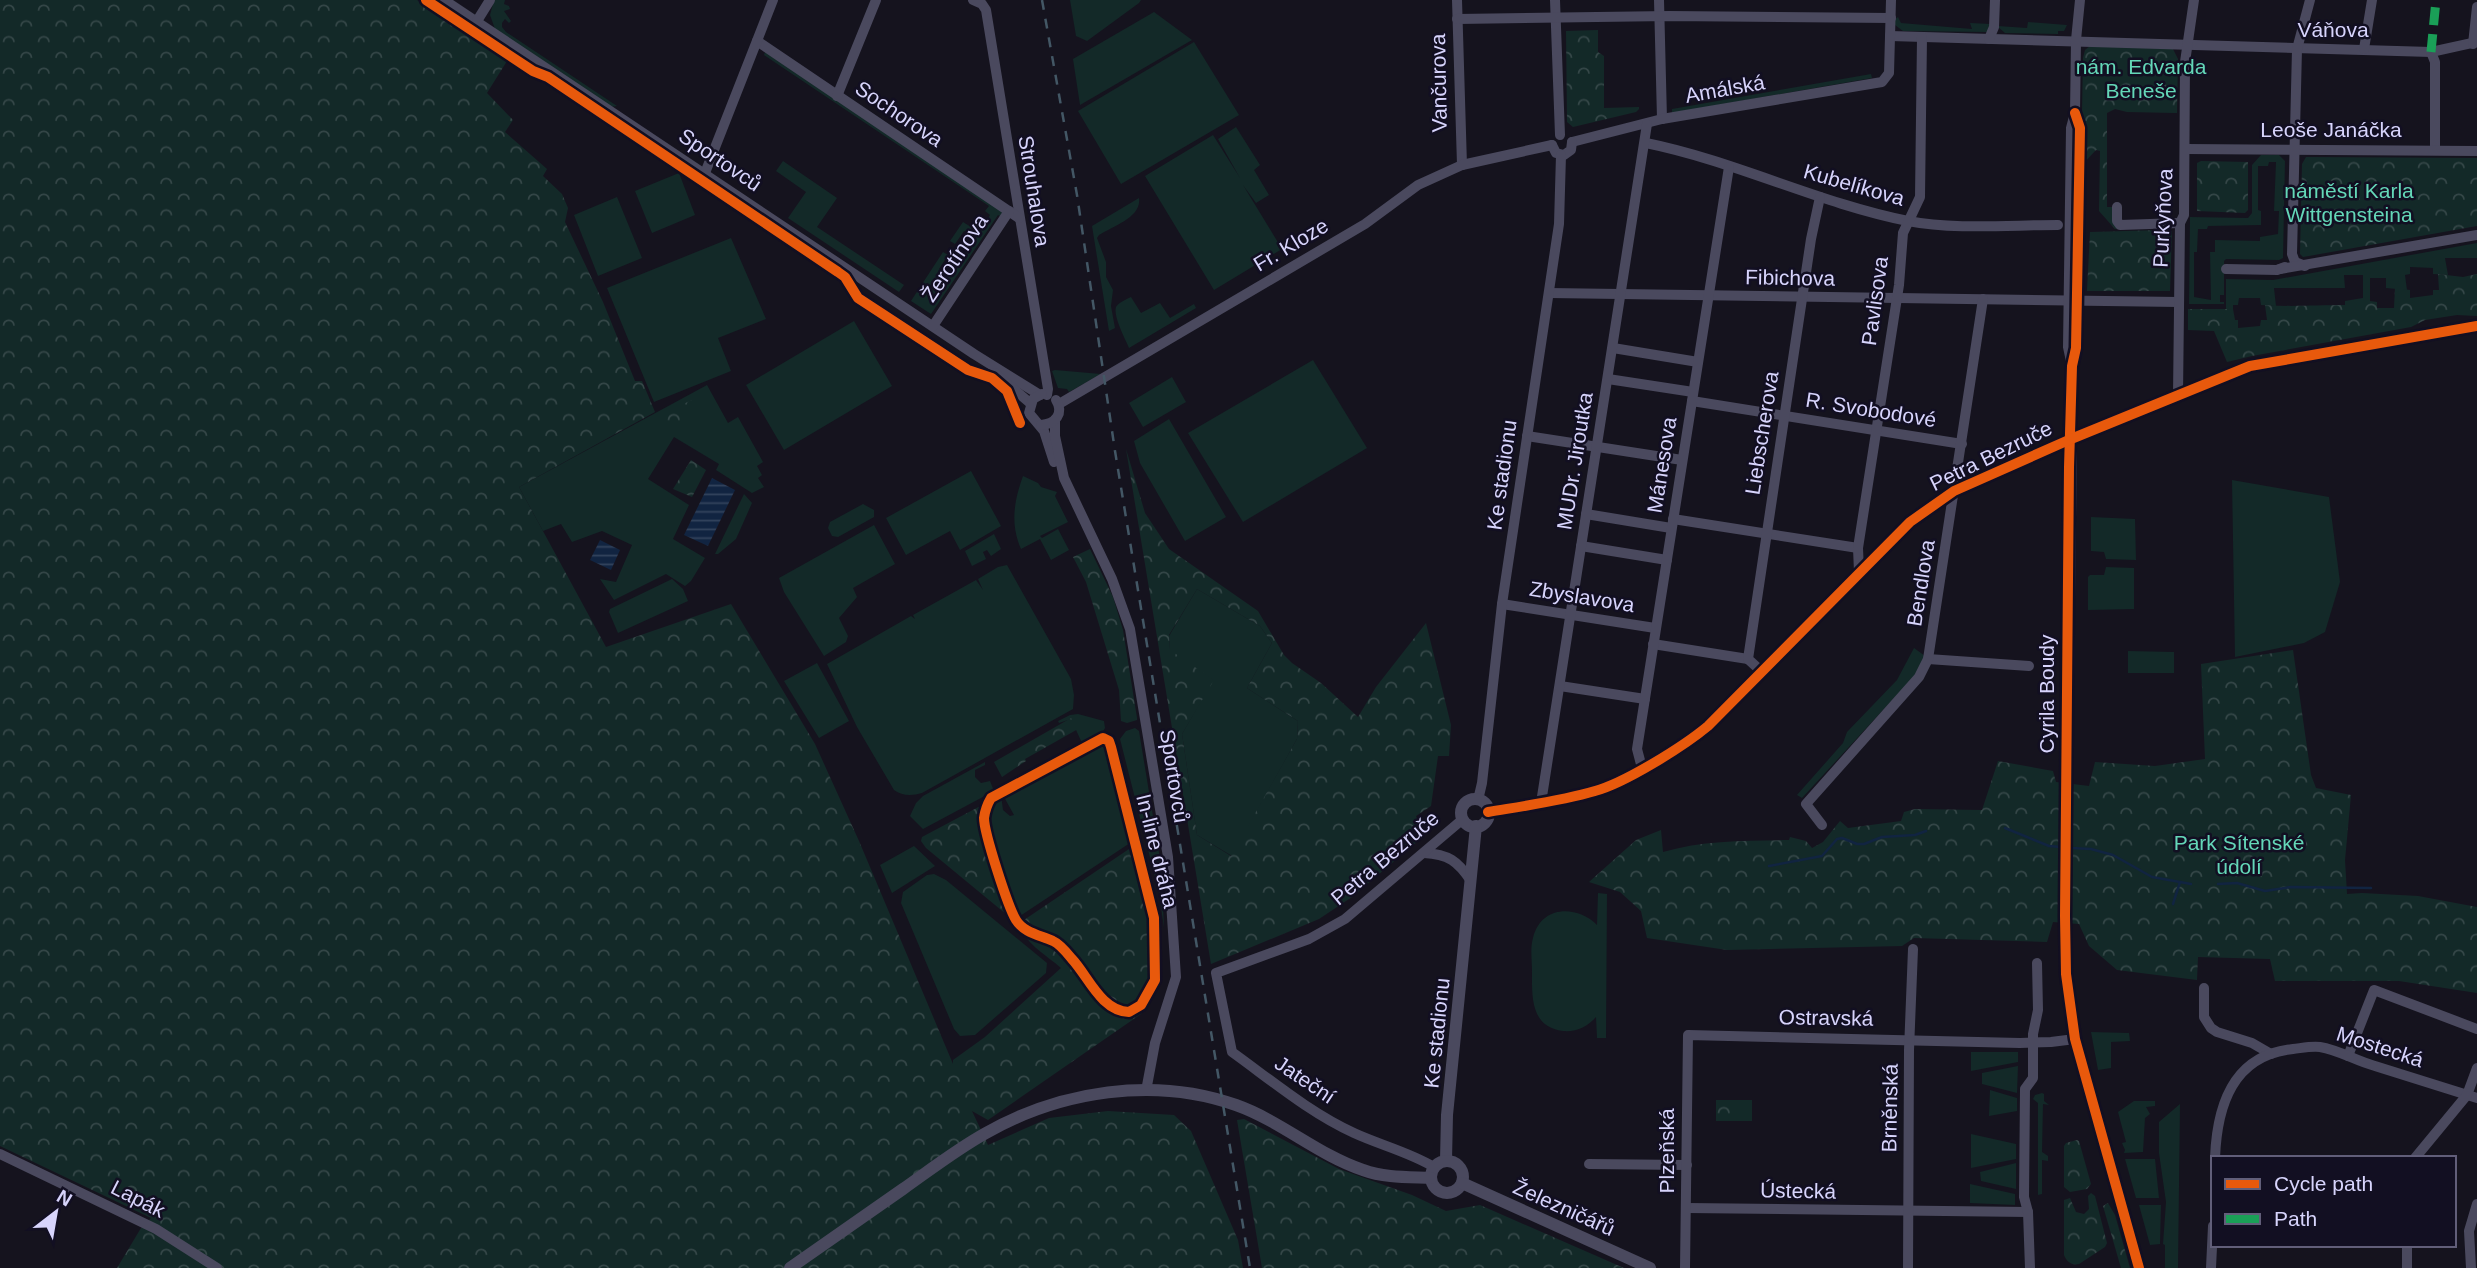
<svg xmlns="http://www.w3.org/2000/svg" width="2477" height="1268" viewBox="0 0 2477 1268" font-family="Helvetica,sans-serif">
<defs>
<pattern id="forest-crowns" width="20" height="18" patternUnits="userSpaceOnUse" patternTransform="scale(1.75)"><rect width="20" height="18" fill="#132928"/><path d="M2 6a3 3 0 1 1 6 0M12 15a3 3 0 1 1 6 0" fill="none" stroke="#354748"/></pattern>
<pattern id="water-rules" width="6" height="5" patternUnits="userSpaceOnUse" patternTransform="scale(1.75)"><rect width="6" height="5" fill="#112441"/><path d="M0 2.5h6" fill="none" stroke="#33435d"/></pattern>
</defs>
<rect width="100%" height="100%" fill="#15131e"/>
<g fill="#132928" fill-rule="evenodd">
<path d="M494,0h11l-1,4 5,2 1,3 -6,2 7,10 -2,2 -4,-4 -3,4v4l4,5 111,74 -6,1 -116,-78 -5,-14z"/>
<path d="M1070,0h71l-2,3 -52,38 -11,-5z"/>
<path d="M1154,12l38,28 -112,65 -7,-46z"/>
<path d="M1898,17l3,6 71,6 -2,-6 21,1 -3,8h-3l-82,-1 -8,-6 -1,-5z"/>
<path d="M2028,22l39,3 -3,6h-6v3l-53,-1 -7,-6v-1l29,2z"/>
<path d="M1194,42l45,73 -118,69 -43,-73z"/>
<path d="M765,52l237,159v6l-4,-2 -67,99 -20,-13 32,-49 5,3 -9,14 10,6 25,-38 -10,-6 -9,13 -5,-3 13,-19 16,10 11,-17 -5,-4 4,-5 -225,-151z"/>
<path d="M1871,74l1,4 -200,35v-4z"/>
<path d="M1236,127l24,38 -6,5 15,25 -13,8 -13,-18 39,64 -68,41 -69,-114 68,-41 27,43 -22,-39z"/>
<path d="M2261,155h18l6,6 -2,97 -4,2 -53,-1 -2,2v34h-4v7h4v2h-35l1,-87 58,1 4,-5v-48zM2269,162h7l-2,49h5l-1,23 -18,3v4l-45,-1v12h-5l1,48 -17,-3v-45h3l1,-23h9l1,-3 53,-1v-14l-3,-1v-44h10z"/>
<path d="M783,161l54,37 -20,29 87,58 -5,7 -111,-74 18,-26 -30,-21z"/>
<path d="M679,173l16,42 -43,18 -17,-42z"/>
<path d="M617,197l25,61 -44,18 -24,-61z"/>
<path d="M1139,198c3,19 -26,28 -40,37l-2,3 9,24v15l7,13 -2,16 4,22 -6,3 -17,-105z"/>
<path d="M731,238l35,81 -48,19 13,33 -77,31 -47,-114z"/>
<path d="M2477,243v15h-32l3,17 -15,-1v-6l-23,-1v7l-5,1 2,15 -21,-2v-10h-16v4h-7v-7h-19l1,13h-71l2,18 -15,-1 -1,-7h-21l-1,7h-5v4h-7v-30l47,1z"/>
<path d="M1131,297l10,16 19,-10 10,15 24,-14 2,4 -67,40c-3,-8 -16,-31 -13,-41 2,-4 11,-8 15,-10z"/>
<path d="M854,321l38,65 -108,64 -38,-65z"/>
<path d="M1313,360l54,88 -124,74 -55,-89z"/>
<path d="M1055,370l46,4 -32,18 -2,-3 -9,-1 -6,-17z"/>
<path d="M1172,377l14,25 -43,25 -14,-24z"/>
<path d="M707,385l21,38 10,-6 25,45 -6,4 5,9 -4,3 6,9 -12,6 -36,-23 3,-6 -45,-27 -26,42 41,26 -16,34 32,19 -14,23 -6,5 -19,-12 -52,26 -14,-21 16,3 16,-37 -30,-14 -30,11 -11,-18 -18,7 -24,-44z"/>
<path d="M1169,419l57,98 -41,24 -45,-78 -6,-22z"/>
<path d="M971,471l30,55 -41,24 -10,-19 -44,24 -20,-37z"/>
<path d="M1023,476l15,7 3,4 16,5 -2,4 13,26 -28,14 2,2 16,-9 11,21 -18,10 -11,-21 -19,10c-11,-25 -7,-48 2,-73z"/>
<path d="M2232,480l97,17 11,85 -15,50 -21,11 -69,14z"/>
<path d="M744,494l8,9 -16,36 -18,15h-3z"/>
<path d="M863,504l11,6v7l-36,20 -6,-1 -4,-8 2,-6z"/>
<path d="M2091,517l44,2 1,41 -30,-1 -2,-7 -13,-1z"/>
<path d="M874,525l21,39 -42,24 4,9 -18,21 9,18 -2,6 -22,14 -40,-64 -5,-14z"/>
<path d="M994,534l7,15 -10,7 -4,-6 -4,2 3,7 -14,7 -7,-15z"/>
<path d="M1007,565l64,114 3,16 -1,14 -151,84c-10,3 -20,3 -28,-3l-37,-63 -30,-63 84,-48 4,3 -2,-4 63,-35 7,10 -5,-11 20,-12z"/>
<path d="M2106,567l28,1v41l-46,1v-33l2,-2h14z"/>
<path d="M672,579l11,10 5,12 -70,32 -9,-21 1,-3z"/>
<path d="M1197,589l63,37 12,17 -25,45 51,33 -1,18 -65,117 -35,-21 -15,-101 31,-54 -43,-29 -1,-15z"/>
<path d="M1914,648l11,8 -8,17 -115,125 -5,-3 46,-52 4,-11 50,-52z"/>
<path d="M2128,651l46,1v21h-46z"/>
<path d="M817,663l32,58 -30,17 -35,-57z"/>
<path d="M1078,714l26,7 1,7 -3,5 -20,10 -11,-24 -12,4 -1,-2 12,-6z"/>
<path d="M1135,728l4,3 22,134 3,63 -5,-35 -39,-154 6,-8z"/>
<path d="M1104,741l5,5 24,95 -116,77 -16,-44 -15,-54 4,-18 11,-7 2,15 7,6 4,-1 -10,-18 25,-13 -2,-4 71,-38z"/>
<path d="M985,762v3l-10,5v7l6,6 9,-2 4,10 -71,38 -13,-13 6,-13 7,-7z"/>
<path d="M914,846l21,20 -43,27 -12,-28z"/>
<path d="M934,874l12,6 101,83 -1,10 -71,62 -15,1 -6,-7 -53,-126 2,-11 24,-17z"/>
<path d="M1598,893l9,1 -1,144h-9l-1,-21c-9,10 -19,15 -33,14 -33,-4 -31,-35 -31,-60 0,-11 -2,-23 1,-33 8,-33 44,-33 64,-13z"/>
<path d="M2091,1032l38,1 1,8 -19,1v26l-13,2z"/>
<path d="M1971,1052h47v10l-47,9z"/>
<path d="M2018,1066l-1,27 -35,-9v-11z"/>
<path d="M1990,1090l27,8v13l-28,5z"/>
<path d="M2042,1093l2,1v7l5,4 -6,-1 -1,48 6,4v5l-6,-1v34l-4,1v-92l-5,-4 2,-4z"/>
<path d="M2134,1101h21v5l-9,1 4,7 -5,4 -2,34 -19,1 1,-3 -3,-7 4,-1 -8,-30z"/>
<path d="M2180,1104l-2,164h-13v-23l-2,-1 3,-42 -7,-49v-31z"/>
<path d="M1971,1134l45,10v15l-45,9z"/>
<path d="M2125,1159h30l4,39h-23z"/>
<path d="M2016,1163v26l-35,-8 -1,-9z"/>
<path d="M1970,1184l45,10v11l-45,-2z"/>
<path d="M2139,1205h22l-1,39 -10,1z"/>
</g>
<g fill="url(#forest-crowns)" fill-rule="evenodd">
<path d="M0,0h417l90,61 -20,32 26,27 -8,12 42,37 -4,7 19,18 6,14 -3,14 38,80 32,79h7l13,31 -136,75 87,160 125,-43 84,140 44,97 94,223v-4l32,-23 76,-69c-14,-13 -40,-26 -40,-46l108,-73 6,-2 17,70 2,20 6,6c0,27 -2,50 -19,71l-153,106 -16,-9 16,34 61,-27 59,-7 66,4 17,16 47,109 5,28h-1126l24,-40 10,-10 -151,-72z"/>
<path d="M1598,30v22l6,4v52l35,-1v2l-3,3 -63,15 -6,-5 -1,-91z"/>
<path d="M2090,46l83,3 5,10 -1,54 -50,-1 -12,-3 -8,4v94h7l4,22h-3l-16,-18 1,-60 -4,-1 -15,16 2,-108 2,-8z"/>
<path d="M2306,157l171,1v68l-174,31 -3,-3 2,-90z"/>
<path d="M2201,161l47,1v48l-3,3 -48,-2v-48z"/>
<path d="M2162,230l10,1 -2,60h-83l3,-59z"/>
<path d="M2438,274l25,3 14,-3v42l-20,-1 -32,5 -14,7 -159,29 -25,6 -13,-31 -26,-1v-21h45l2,11h3v8l22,-2 1,-6h6l-2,-15c27,2 50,0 80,0v-4l18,-3v-16h7v19l7,1v6h17l1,-20 15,2v8l23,-3v-5h6z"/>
<path d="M692,400c-10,21 -11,29 -37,25l-14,16 -8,-9 13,-11z"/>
<path d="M1126,449l19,64 24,36 89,62 26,44 8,8 29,20 37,34 18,-30 50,-64 25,102 -2,31h-11l-7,50 -15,10 4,12 -2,13 -66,56 -33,22 -108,45zM1197,589l63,37 12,17 -25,45 51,33 -1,18 -66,117 -34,-21 -15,-101 32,-54 -44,-30 -1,-15z"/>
<path d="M691,460l15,10 -14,27 -19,-8z"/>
<path d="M1090,549l23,48 10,33 14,88v2l-10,3 -6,-2 -2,-31 -33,-108 -13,-25z"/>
<path d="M2293,650l18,125 5,13 35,7 -6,65 2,34 15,-1 56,3 59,11v86l-78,-12h-124l-5,-22 -72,-2 -1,23 -80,-10 -28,-24 -10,-22 -26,-2 -6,20 -133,-4 -12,8 -175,4 -80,-12 -6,-27 -21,-19 -31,-10 47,-42 25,-10 2,22c40,-12 84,-11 126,-12l1,-3 16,4 6,7 11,-6 17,-21 8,7 53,-7 3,-9 11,-3 67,1 16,-49 55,10 3,11 33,4 6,-24 60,4 50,-7 -4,-95z"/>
<path d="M1071,718l7,11 -53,30 1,2 -24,16 -8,-15z"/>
<path d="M986,803l-3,19 29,97 -86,-71 -5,-7 1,-4z"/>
<rect x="1716" y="1100" width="36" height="21"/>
<path d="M1244,1119l95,50 73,26 34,16 34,-6 144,63h-362l-25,-148z"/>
<path d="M2077,1140l2,1 12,43 -4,5 -17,3 -6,-5v-41l2,-3z"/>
<path d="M2091,1193l4,3 12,47 -2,4 -26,17c-7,2 -13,-3 -15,-9v-55l6,-2 6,14 8,2 5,-5 -1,-13z"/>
<path d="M2108,1203l7,12 15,53h-9l-18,-62z"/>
</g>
<g fill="url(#water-rules)">
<path d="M712,478l23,12 -27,56 -24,-11z"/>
<path d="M600,540l20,10 -9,20 -21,-10z"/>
</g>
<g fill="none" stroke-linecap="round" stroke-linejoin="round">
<g stroke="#112441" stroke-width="2.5">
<path d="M2005,828l44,18 12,1"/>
<path d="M2071,848l20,1 22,6 39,22 39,7"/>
<path d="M1769,866l53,-10 15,-17 5,-1 15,6h7l18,-7 33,-2 11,-4"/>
<path d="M2218,884l19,-1 28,8 26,-4 80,1"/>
<path d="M2173,904l7,-22"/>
</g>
<g stroke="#4a495e" stroke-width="10">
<path d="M444,0l530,354 66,41"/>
<path d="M973,0l9,4 4,6 62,379 -1,6"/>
<path d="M1457,0l5,165"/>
<path d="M1555,0l5,135"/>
<path d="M1659,0l3,119"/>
<path d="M1457,19l212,-3 222,2"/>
<path d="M477,21l13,-21"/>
<path d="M1890,36l541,16 46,-10"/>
<path d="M1989,39l5,-12 1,-27"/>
<path d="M757,41l262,177"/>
<path d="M2473,44l4,-37"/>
<path d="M2364,49l8,-49"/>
<path d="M2431,52l4,10v88"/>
<path d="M837,96l39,-96"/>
<path d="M1572,142l90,-23 220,-37 7,-9 2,-73"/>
<path d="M1646,143c89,18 172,60 262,78 46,9 102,4 150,4"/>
<path d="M1552,145l4,8 8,2 7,-5 1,-8"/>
<path d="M2186,149l291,2"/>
<path d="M705,173l68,-173"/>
<path d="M2117,207v14l3,4 60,-2"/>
<path d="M2305,266l-10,-4 -3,-8 5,-205 13,-49"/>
<path d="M2226,269l51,1 8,-3"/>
<path d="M2280,269l197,-34"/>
<path d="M1549,293l630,9"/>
<path d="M933,326l76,-115"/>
<path d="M1613,348l85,14"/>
<path d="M2072,366l-4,-19 3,-219 4,-15 1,-73 4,-40"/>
<path d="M995,373l35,30"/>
<path d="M1608,379l85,13"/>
<path d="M1042,394l-9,5 -4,14 15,18 10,31"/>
<path d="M2178,395l2,-172 4,-8 1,-153 9,-62"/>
<path d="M1692,401l270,43"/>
<path d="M1059,404l306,-180 53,-39 44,-20 90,-20"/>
<path d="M1055,420v16l9,42 48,101 18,50 38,228 8,120 -21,66 -9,48"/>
<path d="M1041,425c15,-1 23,-12 15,-25"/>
<path d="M1527,436l155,24"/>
<path d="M2071,439l1,-73 4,-18 4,-220 -4,-13"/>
<path d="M1586,514l85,14"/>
<path d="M1673,519l185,29"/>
<path d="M1581,546l86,14"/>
<path d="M1859,572l-1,-24 41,-263 4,-52 17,-36 2,-160"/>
<path d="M1502,604l153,24"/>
<path d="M1653,644l95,15"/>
<path d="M1928,659l101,7"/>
<path d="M1761,671l-13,-12 63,-420 9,-42"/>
<path d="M1560,686l85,13"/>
<path d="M1642,768l-5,-19 92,-582"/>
<path d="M1478,800l4,-17 20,-179 57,-380 2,-69"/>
<path d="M1541,803l106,-679"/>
<path d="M1822,825l-16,-21 113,-127 9,-18 55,-360"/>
<path d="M1424,853c24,1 34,8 47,28"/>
<path d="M2204,988v29l7,11 6,4 35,11 19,11"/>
<path d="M2348,1056l26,-66 103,39"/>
<path d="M0,1154l156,75 61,39"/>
<path d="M2215,1158c2,-53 18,-103 78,-109 9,-1 18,-3 27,-2 19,3 36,14 55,19 34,11 68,21 102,32"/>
<path d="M2415,1158l52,-63 10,-27"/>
<path d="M1589,1164l98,1"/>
<path d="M1434,1167c-25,-15 -54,-22 -80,-34 -44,-20 -83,-53 -122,-81l-16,-79 93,-34 36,-20 118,-100"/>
<path d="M1687,1208l341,4"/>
<path d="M1685,1268l3,-233 332,8 31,-1 24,-3"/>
<path d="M1908,1268l1,-218 4,-101"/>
<path d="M2030,1268l-2,-56 -4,-15 1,-108 8,-11v-44l5,-24 -1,-47"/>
<path d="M2211,1268l2,-42"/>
<path d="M2407,1268v-23"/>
<path d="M2471,1268l-2,-37 8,-27"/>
</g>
<g stroke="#4a495e" stroke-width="12">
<path d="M2071,439l-6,477 1,58 9,65 64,229"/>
<circle cx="1475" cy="813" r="14"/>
<path d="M1488,812c36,-6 73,-11 107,-21 30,-8 89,-45 113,-65l202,-204 44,-31 117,-52 179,-73 227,-40"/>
<path d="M1446,1160l1,-45 29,-289"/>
<circle cx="1447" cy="1177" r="16"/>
<path d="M1462,1183l188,85"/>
<path d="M790,1268c37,-26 75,-52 113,-79 27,-19 54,-40 83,-56 74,-42 168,-57 250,-28 45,16 82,50 127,65 22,8 45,7 68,8"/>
</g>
<path stroke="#435765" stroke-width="2.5" stroke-dasharray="10 9" stroke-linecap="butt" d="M1042,0l35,195 38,256 135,817"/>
<path stroke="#1a9f57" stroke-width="9" stroke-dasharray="18 9" stroke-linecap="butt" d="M2431,52l5,-52"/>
<g stroke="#120f22" stroke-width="15">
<g id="cycleway">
<path d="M426,0l107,71 15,6 290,195 7,5 13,21 110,72 24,8 15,13 13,32"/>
<path d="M2075,113l5,15 -4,220 -4,18 -3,101 -4,449 1,58 9,65 64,229"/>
<path d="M1103,738l6,3 2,6 43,171 1,62 -14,25 -12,7c-28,-1 -41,-36 -57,-53 -5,-6 -12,-15 -19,-18 -13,-6 -29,-8 -37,-21 -8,-13 -32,-87 -32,-102 1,-7 4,-15 7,-20z"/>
<path d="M1488,812c36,-6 73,-11 107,-21 30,-8 89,-45 113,-65l202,-204 44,-31 117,-52 179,-73 227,-40"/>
</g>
</g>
<use href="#cycleway" stroke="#e8590c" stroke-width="10"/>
</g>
<g text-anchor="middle" stroke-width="5" stroke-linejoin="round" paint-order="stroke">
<g font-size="21" fill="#d7d4fc" stroke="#120f22">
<text x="2333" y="37">Váňova</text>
<text transform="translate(1439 83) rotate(-91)" y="7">Vančurova</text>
<text transform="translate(1725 89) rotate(-10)" y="7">Amálská</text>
<text transform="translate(899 114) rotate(34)" y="7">Sochorova</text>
<text x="2331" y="137">Leoše Janáčka</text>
<text transform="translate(720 160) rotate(34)" y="7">Sportovců</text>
<text transform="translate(1854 185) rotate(16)" y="7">Kubelíkova</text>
<text transform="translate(1034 191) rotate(81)" y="7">Strouhalova</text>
<text transform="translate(2163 218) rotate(-87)" y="7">Purkyňova</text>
<text transform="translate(1291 245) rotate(-31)" y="7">Fr. Kloze</text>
<text transform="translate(955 258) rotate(-56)" y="7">Žerotínova</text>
<text transform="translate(1790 278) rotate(1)" y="7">Fibichova</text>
<text transform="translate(1875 301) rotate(-82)" y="7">Pavlisova</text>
<text transform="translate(1871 410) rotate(9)" y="7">R. Svobodové</text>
<text transform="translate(1762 433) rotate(-81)" y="7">Liebscherova</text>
<text transform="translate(1991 456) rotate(-26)" y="7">Petra Bezruče</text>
<text transform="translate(1575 461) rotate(-81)" y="7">MUDr. Jiroutka</text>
<text transform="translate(1662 465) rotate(-81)" y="7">Mánesova</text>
<text transform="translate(1502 475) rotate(-82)" y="7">Ke stadionu</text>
<text transform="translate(1921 583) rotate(-81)" y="7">Bendlova</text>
<text transform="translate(1582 597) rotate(9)" y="7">Zbyslavova</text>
<text transform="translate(2047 694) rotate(-90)" y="7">Cyrila Boudy</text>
<text transform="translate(1174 776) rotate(81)" y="7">Sportovců</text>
<text transform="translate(1157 851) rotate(76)" y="7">In-line dráha</text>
<text transform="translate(1385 858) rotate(-40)" y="7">Petra Bezruče</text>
<text transform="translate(1826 1018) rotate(1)" y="7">Ostravská</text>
<text transform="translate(1437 1033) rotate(-84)" y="7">Ke stadionu</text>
<text transform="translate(2380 1047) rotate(18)" y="7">Mostecká</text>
<text transform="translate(1305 1080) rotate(34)" y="7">Jateční</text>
<text transform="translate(1890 1108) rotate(-89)" y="7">Brněnská</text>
<text transform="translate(1667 1151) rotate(-90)" y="7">Plzeňská</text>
<text transform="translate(1798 1191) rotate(1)" y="7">Ústecká</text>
<text transform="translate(138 1199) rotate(27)" y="7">Lapák</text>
<text transform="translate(1564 1208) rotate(24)" y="7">Železničářů</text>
</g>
<g font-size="21" fill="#64d7b8" stroke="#120f22">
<text x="2141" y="74">nám. Edvarda<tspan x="2141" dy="24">Beneše</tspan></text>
<text x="2349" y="198">náměstí Karla<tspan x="2349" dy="24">Wittgensteina</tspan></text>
<text x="2239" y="850">Park Sítenské<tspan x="2239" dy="24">údolí</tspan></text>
</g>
</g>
<rect x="2211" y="1156" width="245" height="91" fill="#120f22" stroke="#615e79" stroke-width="2"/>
<rect x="2225" y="1179" width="35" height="10" fill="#e8590c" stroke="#615e79" stroke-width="2"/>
<text x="2274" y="1191" font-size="21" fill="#d7d4fc">Cycle path</text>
<rect x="2225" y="1214" width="35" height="10" fill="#1a9f57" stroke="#615e79" stroke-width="2"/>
<text x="2274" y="1226" font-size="21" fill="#d7d4fc">Path</text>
<g transform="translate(56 1212) rotate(31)" stroke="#120f22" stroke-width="5" paint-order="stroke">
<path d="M0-5L12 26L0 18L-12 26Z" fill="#d7d4fc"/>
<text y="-10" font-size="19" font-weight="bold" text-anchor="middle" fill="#d7d4fc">N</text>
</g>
</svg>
